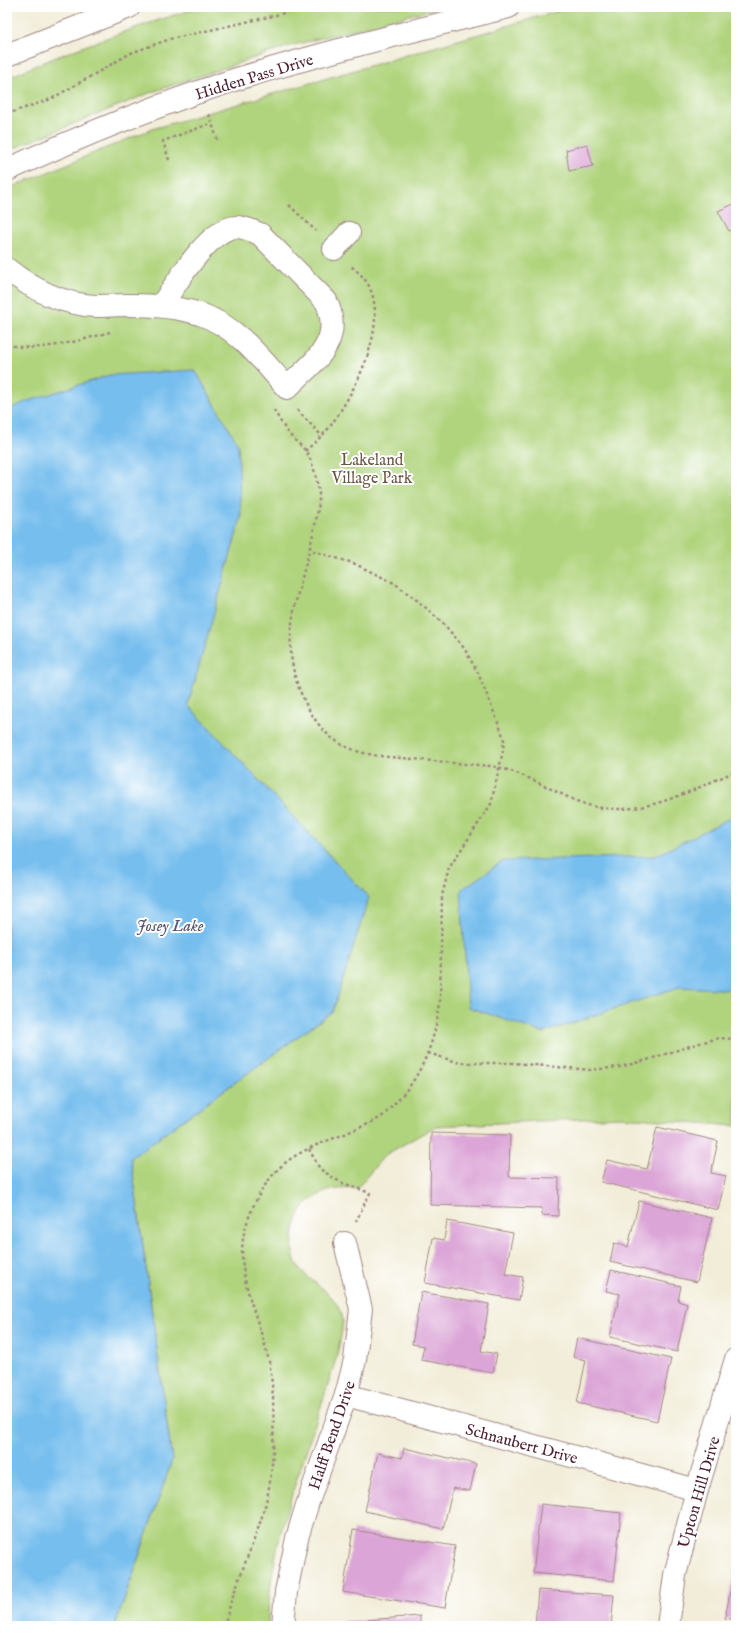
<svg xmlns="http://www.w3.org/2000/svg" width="743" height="1633" viewBox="0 0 743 1633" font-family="'IM FELL English',serif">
<rect width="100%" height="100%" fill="#fff"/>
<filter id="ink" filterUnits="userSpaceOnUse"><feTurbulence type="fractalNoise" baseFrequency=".025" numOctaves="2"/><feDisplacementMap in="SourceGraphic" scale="8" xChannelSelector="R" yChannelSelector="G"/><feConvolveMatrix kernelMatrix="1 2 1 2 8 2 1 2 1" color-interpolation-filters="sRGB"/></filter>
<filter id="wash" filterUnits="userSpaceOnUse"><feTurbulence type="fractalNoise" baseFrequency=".012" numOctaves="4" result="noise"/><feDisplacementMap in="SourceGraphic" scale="16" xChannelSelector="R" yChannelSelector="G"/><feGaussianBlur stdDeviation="0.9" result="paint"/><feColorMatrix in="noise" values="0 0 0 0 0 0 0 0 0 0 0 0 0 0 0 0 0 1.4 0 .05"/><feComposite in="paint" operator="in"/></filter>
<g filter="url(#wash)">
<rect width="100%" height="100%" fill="#f2edd8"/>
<g fill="#b0d47d" stroke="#7d7a54">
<path d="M200,7h242l-152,39 -138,46 -145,59v-73c62,-28 128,-51 193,-71z"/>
<path d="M572,7h164v1119l-114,-9 -186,9 -51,29 -28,33c-9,1 -21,0 -30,3 -6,3 -13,7 -18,10 -14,11 -21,47 -13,62 11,20 35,25 43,46 2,4 4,8 4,12 -3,32 -15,63 -25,94 -22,68 -50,138 -50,211h-153l57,-166 -41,-302 202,-147 -326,-460v-362l145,-60z"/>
</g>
<g fill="#76beee" stroke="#606e8c">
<path d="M195,370l43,74 3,74 -53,187 181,192 -36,114 -202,147 41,302 -57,166h-108v-1216l21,-9 82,-26z"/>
<path d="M736,815v175l-57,-3 -136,46 -75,-26 -7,-117 42,-29 152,-5z"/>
</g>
<g id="blocks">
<g fill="#dca5d7">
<path d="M587,144l6,22 -24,5 -3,-21z"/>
<path d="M736,203v25l-7,3 -11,-20z"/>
<path d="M657,1127l61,14 -7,32 15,3 -8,34 -117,-28 6,-22 40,9z"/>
<path d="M431,1133l79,2 -1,42 50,1 -1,38 -16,-1v-7l-112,-3z"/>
<path d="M639,1201l73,17 -15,64 -87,-20 4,-19 14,4z"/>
<path d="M447,1221l66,12 -8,41 18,3 -4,23 -94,-17 8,-45 11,2z"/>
<path d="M611,1270l70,16 -3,15 9,3 -10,48 -67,-15 10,-43 -14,-3z"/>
<path d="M421,1292l68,12 -8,47 16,3 -4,19 -72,-13 3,-14 -12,-2z"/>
<path d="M577,1338l94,21 -14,62 -80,-18 9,-43 -13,-3z"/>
<path d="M404,1448l72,16 -6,27 -17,-3 -10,41 -78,-18 13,-58 24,5z"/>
<path d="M541,1504l80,9 -7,68 -81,-8z"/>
<path d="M353,1530l102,16 -10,62 -102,-16z"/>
<path d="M735,1567h1v53l-11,-2z"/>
<path d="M538,1590l76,5 -3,31h-76z"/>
<path d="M420,1616v10h-82v-4z"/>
</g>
</g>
</g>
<g filter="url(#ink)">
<use href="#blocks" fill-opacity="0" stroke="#9e8682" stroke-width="1"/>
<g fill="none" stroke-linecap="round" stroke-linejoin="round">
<g stroke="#9e8682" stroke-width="24">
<g id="minor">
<path d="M7,55l122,-48"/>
<path d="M7,170c74,-34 150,-65 227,-90 91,-28 183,-50 274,-73"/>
<path d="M334,249l15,-16"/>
<path d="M7,269c26,21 55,35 88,37 11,0 22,-1 33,-1 24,0 49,2 72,9 38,13 62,46 87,74 26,-26 58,-46 39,-87l-66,-67c-8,-3 -15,-7 -24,-7 -27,1 -60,57 -75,79"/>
<path d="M346,1395l351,95"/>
<path d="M283,1626l3,-34 11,-54 11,-36 38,-107 9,-35 6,-51 -16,-66"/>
<path d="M668,1626l7,-51 22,-85 39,-131"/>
</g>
</g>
<g stroke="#9e8682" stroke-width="2.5" stroke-dasharray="3 3" stroke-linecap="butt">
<path d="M7,114l44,-15 80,-46 39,-14 103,-23 31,-9"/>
<path d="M209,114l9,28"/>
<path d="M169,160l-6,-19 49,-18"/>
<path d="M289,205l27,26"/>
<path d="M7,344c28,10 75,-4 103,-12"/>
<path d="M274,410c5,9 10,18 17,26 4,5 10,9 14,14 7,10 11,25 13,37 3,13 -1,29 -4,42 -13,67 -42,112 -6,179 13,23 26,36 52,44 14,4 28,5 42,6 21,2 42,4 63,6 10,1 21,1 31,3 29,6 56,24 83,35 55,21 108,-10 157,-31"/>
<path d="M297,410l25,26"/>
<path d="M305,451c9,-8 19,-16 26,-26 24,-34 58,-97 38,-139 -4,-8 -11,-14 -18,-20"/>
<path d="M428,1053l32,10h53l77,7 30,-3 27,-7 49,-16 23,-6 17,1"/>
<path d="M309,1149l11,20 20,13 30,11 -14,28"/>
<path d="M224,1626c4,-13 7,-26 12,-38 10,-30 24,-59 31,-90 7,-33 7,-67 6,-101 -1,-13 -2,-28 -5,-40 -10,-43 -37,-89 -21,-134 7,-23 22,-49 42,-63 17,-12 37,-19 56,-26 12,-6 25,-10 36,-17 5,-3 9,-9 13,-13 28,-27 41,-63 46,-101l2,-107 7,-28 42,-64 12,-53 1,-11 -3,-10 -23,-57 -14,-25 -21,-25 -25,-22 -24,-18 -41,-20 -43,-13"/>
</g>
<use href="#minor" stroke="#fff" stroke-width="22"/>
</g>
</g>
<g text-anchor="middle" stroke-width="4" stroke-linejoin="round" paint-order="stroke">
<g font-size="16" fill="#4a1f2b" stroke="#fff">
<text transform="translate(254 76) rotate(-17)" y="6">Hidden Pass Drive</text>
<text transform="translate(331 1435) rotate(-71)" y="6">Halff Bend Drive</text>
<text transform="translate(522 1443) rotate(15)" y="6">Schnaubert Drive</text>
<text transform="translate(698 1492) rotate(-74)" y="6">Upton Hill Drive</text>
</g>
<g font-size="16" fill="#695544" stroke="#fff">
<text x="372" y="465">Lakeland<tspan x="372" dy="18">Village Park</tspan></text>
</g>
<g font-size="17" font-style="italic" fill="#59576f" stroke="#fff">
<text x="170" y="931">Josey Lake</text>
</g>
</g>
<rect width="743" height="1633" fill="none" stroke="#fff" stroke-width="24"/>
</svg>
